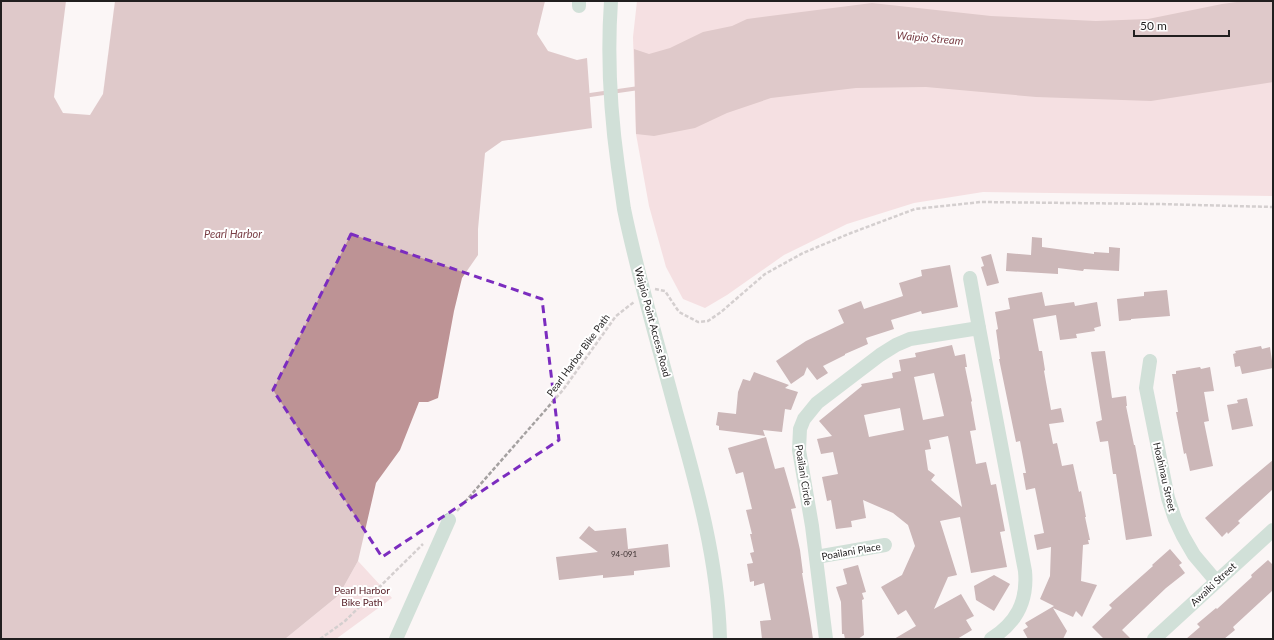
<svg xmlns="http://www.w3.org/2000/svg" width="1274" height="640" viewBox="0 0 1274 640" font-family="Lato,sans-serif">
<rect width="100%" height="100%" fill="#fbf5f6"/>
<g fill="#eec6c9">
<path d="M637,1h636v195l-290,-4 -69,11 -67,21 -63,31 -57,40 -22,13 -22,-9 -17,-32 -17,-61 -13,-72 -3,-97z"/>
<path d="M358,561l34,37 -56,41h-51l54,-44z"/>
</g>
<g fill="#bd9395">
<path d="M1,1h544l-8,33 11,17 29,9 10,-2 5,70 -90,13 -17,12 -7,76v26l-16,23 -8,33 -16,87 -10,4h-9l-19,48 -24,33 -18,78 -19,34 -54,44h-284z"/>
<path d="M1244,1h29v81l-122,19 -115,-4 -110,-10 -70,1 -85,10 -44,15 -32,15 -41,8 -18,-2 -2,-85 15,5 21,-6 33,-16 29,-6 15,-7 125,-16 119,13 105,5 52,-2 74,-15z"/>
</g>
<path fill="#fbf5f6" d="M66,1h49l-12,93 -13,21 -27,-2 -9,-16z"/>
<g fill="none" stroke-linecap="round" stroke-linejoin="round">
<path stroke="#bd9395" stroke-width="4" d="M590,95l49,-7"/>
</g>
<g fill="#926a6d" fill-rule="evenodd">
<path d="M1032,237l10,1v9l52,7v-2l15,1v-6l11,1 -1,23 -35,-2 -1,2 -25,-3v6l-52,-3 1,-18 24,2z"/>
<path d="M991,254l8,29 -12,3 -6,-19 3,-1 -3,-9z"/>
<path d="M950,265l8,42 -36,7 -1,-3 -30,9 3,9 -28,9 2,6 -23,10v1l-22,11 5,7 -11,7 -10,-13 -3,8 -13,9 -15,-23 30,-20 38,-18 -6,-13 23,-9 3,8 39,-13 -4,-13 23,-7 -1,-6z"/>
<path d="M1167,290l3,26 -39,3v1l-12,1 -2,-22 27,-3v-4z"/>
<path d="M1042,292l3,14 29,-4 1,4 22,-4 4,24 -7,2 1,3 -19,3 1,4 -17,2 -4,-25 -23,4 6,32h3l3,19 -1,1 7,39 10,-2 3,14 -15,2 4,20 4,-1 5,23 11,-2 6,28 2,-1 5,26h-1l5,23h-2l1,4 -6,1 -2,36 16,4 -15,32 -6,-6 -3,6 -20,-9 14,23 -4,8h-35l-5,-9 5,-3 -3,-4 29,-17 -14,-7 10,-23 1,-29 -14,3 -3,-15 10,-2 -9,-45 -9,2 -3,-17h3l-6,-32 -4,1 -17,-83h1l-4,-29 2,-1 -3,-17 15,-3 -2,-11z"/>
<path d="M952,345l3,11 10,-2 2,13h-2l7,34 -1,1 5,28 -6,1 6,33 10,-2 5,23 5,-1 9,47 -5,1 7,35 -36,6 -11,-56 -20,4 17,54 -9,2 -14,32 27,-15 13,22 -8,4 6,10 -15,9h-63l22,-13 -10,-16 -8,5 -17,-28 21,-12 13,-29 -7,-21 -15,-12 -30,-13 3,18 -15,3 1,6 -16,2 -5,-29 -4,1 -5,-24 16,-3 -5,-22 -12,2 -4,-15 15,-3 -13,-15 43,-35 -1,-2 32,-6 -1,-5 9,-2 -2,-11 17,-3 -1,-4zM934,373l10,43 -21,4 -9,-43zM900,408l4,22 -35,7 -5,-22zM948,436l2,9 12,62 -31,-27 4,-5 -7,-5 -3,-20 6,-1 -2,-9z"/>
<path d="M1261,346l1,3 8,-2 3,21 -31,6 -2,-8 -5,1 -2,-13 3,-1 -1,-2z"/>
<path d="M1105,351l7,47 14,-2 1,10h-1l8,39h1l17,91 -26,4 -10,-66h-3l-5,-33 -8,1 -4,-20 6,-2 -11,-68z"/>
<path d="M1200,367l1,2 9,-2 4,24 -10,1 5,29 -5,1 9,44 -23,5 -4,-18 -2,1 -8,-42h2l-6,-38h4v-3z"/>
<path d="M754,372l35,13 -4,3 13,4 -7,18 -6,-1 -3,23 -19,-2 2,6 -46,-6v-4l-3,-1 2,-13 18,2 2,-22 5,-13 7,2z"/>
<path d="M1247,398l6,28 -21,4 -5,-25 11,-2 -1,-3z"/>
<path d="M766,437l9,32 9,-2 12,41 -5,1 9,41 3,23h-1l8,46 3,20h-51l-2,-18 11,-1 -7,-37 -10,3v-5l-4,1 -3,-18 6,-1 -3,-10 4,-1 -4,-18h2l-6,-24 6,-1 -9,-37 -7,2 -8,-26z"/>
<path d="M1273,460v29l-35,32 2,2 -12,11 -1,-2 -5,5 -17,-19 38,-33z"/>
<path d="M589,526l6,5 31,-3 2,21 40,-5 2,23 -36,4v4l-31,3v-3l-44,5 -3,-23 42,-5 -19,-14z"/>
<path d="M1170,549l12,14 -3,2 6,8 -19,15 -44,42 9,9h-27l-12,-12 20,-19 -3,-3 44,-39 -1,-1z"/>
<path d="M1268,560l5,5v25l-40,37 2,3 -11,9h-38l14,-12 -3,-3 19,-16 1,1 35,-32 -1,-2z"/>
<path d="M858,565l8,27 -4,1 2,6 -2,1 2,35 -6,4h-13l-1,-5h-2l-1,-32 -5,-15 11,-3 -4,-15z"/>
<path d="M994,575l16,9 -16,27 -18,-11 -2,-14z"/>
</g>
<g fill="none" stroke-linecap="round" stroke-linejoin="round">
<g stroke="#a5a1a1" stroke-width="2.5" stroke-dasharray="4 2" stroke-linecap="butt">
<path d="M655,289l10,2 14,21 19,10 10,-1 13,-9 44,-38 38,-21 48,-20 64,-24 66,-7 177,2 115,3"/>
<path d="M457,511l106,-121 53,-74 18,-14"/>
<path d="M320,639l25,-18 78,-77"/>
</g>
<g stroke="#9ec6b3" stroke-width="14">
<path d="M611,1c-4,57 -1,109 7,166 2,14 4,28 6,42 14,68 34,135 52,203 21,74 42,149 44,227"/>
<path d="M579,6v-5"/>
<path d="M970,278l9,50"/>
<path d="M1150,361l-4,27 22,110 7,21 8,17 11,19 22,26"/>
<path d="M816,557l69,-12"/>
<path d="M396,639l53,-119"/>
<path d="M826,639l-14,-113 -13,-76 1,-21 4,-10 13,-16 63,-48 16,-10 14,-6 69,-11 46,243c3,31 -9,52 -34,68"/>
<path d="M1154,639l119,-109"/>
</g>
</g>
<path d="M0 0H1274V640H0ZM351,234l191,65 17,141 -177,117 -109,-167z" fill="#fbf5f6" fill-opacity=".55" fill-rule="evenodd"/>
<path fill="none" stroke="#7b2cbf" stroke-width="3" stroke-dasharray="8 5" stroke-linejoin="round" d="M351,234l191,65 17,141 -177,117 -109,-167z"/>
<g text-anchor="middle" stroke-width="4" stroke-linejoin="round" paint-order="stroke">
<g font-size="8" fill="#3d3232">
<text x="624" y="557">94-091</text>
</g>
<g font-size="10" fill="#211f1f" stroke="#fff">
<text transform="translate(653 322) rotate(75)" y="4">Waipio Point Access Road</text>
<text transform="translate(578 355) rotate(-54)" y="4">Pearl Harbor Bike Path</text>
<text transform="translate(804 475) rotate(81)" y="4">Poailani Circle</text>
<text transform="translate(1165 477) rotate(77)" y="4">Hoahinau Street</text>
<text transform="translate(851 551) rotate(-10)" y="4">Poailani Place</text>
<text transform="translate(1213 584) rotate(-43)" y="4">Awaiki Street</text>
</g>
<g font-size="10" fill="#582129" stroke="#fff">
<text x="362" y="594">Pearl Harbor<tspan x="362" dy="12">Bike Path</tspan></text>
</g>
<g font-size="11" font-style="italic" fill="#793e45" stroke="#fff">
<text transform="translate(930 38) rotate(5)" y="4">Waipio Stream</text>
<text x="233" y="238">Pearl Harbor</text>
</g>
</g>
<rect width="1274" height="640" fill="none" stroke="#211f1f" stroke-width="4"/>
<path d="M1134 30v6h95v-6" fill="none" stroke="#211f1f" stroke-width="2"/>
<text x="1140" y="30" font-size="12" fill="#211f1f" stroke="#ffffff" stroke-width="3" paint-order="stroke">50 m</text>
</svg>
